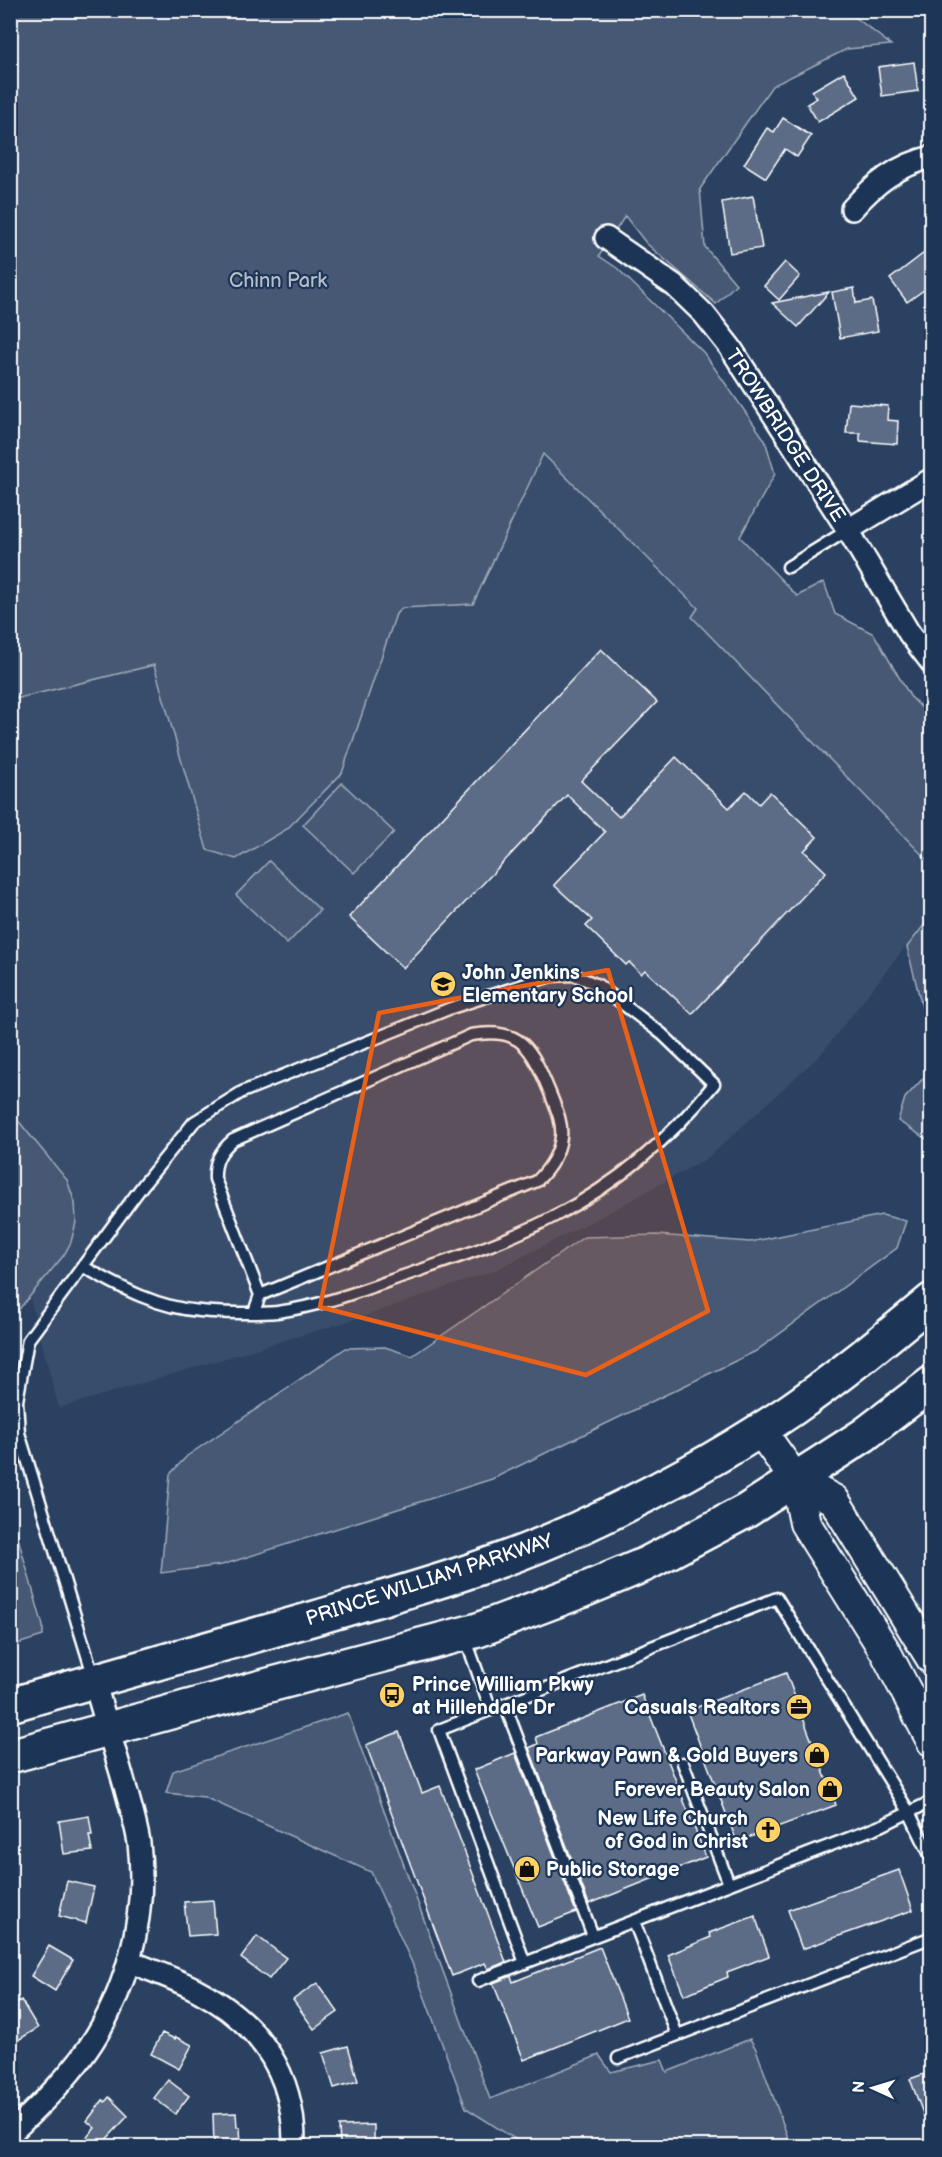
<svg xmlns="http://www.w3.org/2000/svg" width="942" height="2157" viewBox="0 0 942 2157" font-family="'Balsamiq Sans',sans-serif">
<rect width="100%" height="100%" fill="#2a4161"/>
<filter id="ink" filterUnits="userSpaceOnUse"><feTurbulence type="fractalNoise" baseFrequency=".0167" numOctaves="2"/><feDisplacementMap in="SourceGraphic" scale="12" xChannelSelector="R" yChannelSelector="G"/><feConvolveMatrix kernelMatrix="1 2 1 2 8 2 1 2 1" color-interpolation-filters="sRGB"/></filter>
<g filter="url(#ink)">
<path fill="#394e6c" d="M537,448l394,394v72l-110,140 -112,103 -99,55 -114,58 -137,48 -300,90 -48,-182 -1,-526 144,-35 50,175z"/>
<g fill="#465975" stroke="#a2acba" stroke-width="1.5">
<path d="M846,10l45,35 -44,4 -75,37 -72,103 5,58 31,37 -20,20 -70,-61 -21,-27 -26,40 18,12 87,85 61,87 10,34 -35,63 57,59 27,-14 11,32 39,20 36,62 21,21v147l-239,-247 6,-9 -155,-154 -70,150 -71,4 -6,6 -54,159 -55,56 -51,30 -29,-9 -53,-185 -143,35 -1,-689z"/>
<path d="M342,783l52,49 -40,41 -51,-48z"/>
<path d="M269,861l51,49 -33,34 -51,-49z"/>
<path d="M931,916v140l-1,-17 -23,-92z"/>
<path d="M931,1070v72l-33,-21 7,-23z"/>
<path d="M11,1112l56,68 8,23 1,19 -5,20 -7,13 -53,64z"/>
<path d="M882,1215l24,6 -9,27 -141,103 -264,128 -270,86 -61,8 9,-99 17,-18 159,-108 39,-1 27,9 172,-119 73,-2 93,7z"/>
<path d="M11,1513l32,113v10l-32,10z"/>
<path d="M348,1713l142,386 109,-44 12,17 51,-12 5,12 83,-33 6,10 35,97h-265l-60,-38 -54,-145 -41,-91 -167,-75 -38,-4 7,-22z"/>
</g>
<g fill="#5b6c86" stroke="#fff" stroke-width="1.5">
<path d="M914,62l4,29 -36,5 -4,-29z"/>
<path d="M844,72l15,25 -41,25 -11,-18 10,-6 -5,-7z"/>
<path d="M783,118l28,18 -14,21 -12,-8 -19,29 -22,-14 23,-36 7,4z"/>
<path d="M753,196l9,52 -32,5 -8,-51z"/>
<path d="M932,247v37l-25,18 -17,-23z"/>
<path d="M785,262l15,14 -21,24 -15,-14z"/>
<path d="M854,288l2,15 16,-3 6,31 -38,7 -8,-46z"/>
<path d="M829,292l-31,35 -26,-24z"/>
<path d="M849,403l39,3 -1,14 11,1 -1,23 -37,-3v-8h-14z"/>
<path d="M601,649l56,53 -76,79 38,36 57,-60 53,51 17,-17 13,13 11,-12 47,45 -13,14 22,21 -134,142 -47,-44 -4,4 -12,-12 -3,3 -40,-39 6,-6 -38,-35 51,-53 -38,-37 -164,173 -54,-51z"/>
<path d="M786,1673l50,132 -99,37 -50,-131z"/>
<path d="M642,1695l64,162 -117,47 -60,-156 9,-4 -2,-7z"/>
<path d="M399,1732l23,61 18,-7 66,176 -18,7 -3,-6 -33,13 -86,-231z"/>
<path d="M515,1753l61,159 -38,15 -64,-157z"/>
<path d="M89,1816l3,19h-3l3,16 -28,3 -5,-33z"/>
<path d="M899,1870l14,40 -111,39 -14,-39z"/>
<path d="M67,1881l27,6 -8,36 -27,-7z"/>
<path d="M213,1900l3,34 -28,2 -4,-34z"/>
<path d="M755,1916l14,40 -42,16 1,5 -44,18 -16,-40 43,-18 -2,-4z"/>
<path d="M257,1936l29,22 -17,21 -28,-21z"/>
<path d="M49,1946l24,14 -18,31 -24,-15z"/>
<path d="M600,1947l28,71 -104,42 -31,-77 18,-7 2,6z"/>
<path d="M317,1983l21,29 -24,17 -21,-29z"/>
<path d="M21,2000l17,28 -28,17v-38z"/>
<path d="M162,2033l13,6 1,-2 16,8 -13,24 -28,-15z"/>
<path d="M348,2046l10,35 -24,7 -11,-35z"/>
<path d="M932,2071v61h-2l-20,-53z"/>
<path d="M168,2080l21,16 -14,18 -21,-16z"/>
<path d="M109,2097l19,19 -28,30h-21l16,-18 -8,-7 16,-21 2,2z"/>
<path d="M236,2113l1,14h3l1,18 -27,1 -1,-32z"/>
<path d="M374,2125v21h-34l-1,-20z"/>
</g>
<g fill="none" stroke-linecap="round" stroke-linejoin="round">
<g stroke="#fff" stroke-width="15">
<g id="lane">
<path d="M788,567l60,-37"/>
<path d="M82,1266c38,21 75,42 118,45 20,2 57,3 77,1 46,-6 91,-24 135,-39 47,-16 98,-33 143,-57 61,-32 116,-78 159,-132l-52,-50 -64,-49 -24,-10 -23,1 -100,32 -209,84 -48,30 -51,63 -115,155 -11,61 2,32 75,245"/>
<path d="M254,1312l6,-17 -45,-116c-1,-17 5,-28 18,-39l238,-105c52,-9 61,15 79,58 5,13 13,29 11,44 -2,18 -12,32 -24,44l-277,114"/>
<path d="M465,1637l26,73"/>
<path d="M505,1705l88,231"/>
<path d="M683,1763l46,121"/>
<path d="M634,1921l43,114"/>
<path d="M525,1963l-86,-233 338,-132 132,214 23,47"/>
<path d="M478,1981l405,-156 49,-24"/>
<path d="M618,2058l314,-121"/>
</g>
</g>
<g stroke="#fff" stroke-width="26">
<g id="street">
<path d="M852,209c22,-25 46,-44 80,-52"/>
<path d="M606,238l68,47 30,29 26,33 118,183 61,103 23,30"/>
<path d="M848,530l84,-51"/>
<path d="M129,1961c23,10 47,18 68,29 63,33 98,85 97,156"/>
<path d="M10,2134c24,-23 48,-46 69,-73 46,-60 69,-142 60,-218 -3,-19 -9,-38 -14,-57 -10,-35 -21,-70 -31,-105"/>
</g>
</g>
<g stroke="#fff" stroke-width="34">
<g id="secondary">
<path d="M760,1430l36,50 9,43 80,128 47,90"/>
<path d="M796,1480l38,20 98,159"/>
</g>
</g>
<g stroke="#fff" stroke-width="38">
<g id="highway">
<path d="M10,1705c102,-29 204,-58 305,-87 88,-26 178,-50 262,-89 74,-34 146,-73 214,-119 49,-34 95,-72 141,-110"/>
<path d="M10,1756l248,-68 220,-58 103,-39 65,-27 100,-53 118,-76 68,-52"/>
</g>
</g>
<use href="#lane" stroke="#1d3557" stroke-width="10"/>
<use href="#street" stroke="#1d3557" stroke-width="21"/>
<use href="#secondary" stroke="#1d3557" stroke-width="30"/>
<use href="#highway" stroke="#1d3557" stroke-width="33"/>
</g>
</g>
<path fill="#e96118" fill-opacity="0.2" stroke="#e96118" stroke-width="4.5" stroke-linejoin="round" d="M608,970l100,341 -122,64 -266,-68 59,-294z"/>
<defs>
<g id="school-disc" transform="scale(1.35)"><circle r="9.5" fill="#ffd166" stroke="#1d3557"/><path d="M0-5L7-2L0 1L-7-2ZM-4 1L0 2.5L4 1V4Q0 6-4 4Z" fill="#111"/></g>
<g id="bus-disc" transform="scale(1.35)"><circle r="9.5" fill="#ffd166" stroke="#1d3557"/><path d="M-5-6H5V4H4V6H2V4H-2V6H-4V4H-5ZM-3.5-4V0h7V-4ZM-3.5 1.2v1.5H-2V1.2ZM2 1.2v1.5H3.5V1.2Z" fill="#111"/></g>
<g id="office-disc" transform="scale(1.35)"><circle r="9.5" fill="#ffd166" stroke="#1d3557"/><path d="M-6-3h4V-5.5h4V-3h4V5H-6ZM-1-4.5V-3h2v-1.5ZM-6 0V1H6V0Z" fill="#111"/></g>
<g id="shop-disc" transform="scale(1.35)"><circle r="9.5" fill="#ffd166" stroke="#1d3557"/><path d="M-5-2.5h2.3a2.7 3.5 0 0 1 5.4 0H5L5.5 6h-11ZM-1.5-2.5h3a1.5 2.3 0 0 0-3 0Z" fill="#111"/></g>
<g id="church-disc" transform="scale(1.35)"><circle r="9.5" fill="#ffd166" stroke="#1d3557"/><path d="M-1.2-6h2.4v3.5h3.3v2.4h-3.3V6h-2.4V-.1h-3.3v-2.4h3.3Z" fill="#111"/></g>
</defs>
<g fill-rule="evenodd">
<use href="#school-disc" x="443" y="984"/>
<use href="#bus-disc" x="392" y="1695"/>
<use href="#office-disc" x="799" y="1707"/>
<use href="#shop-disc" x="817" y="1755"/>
<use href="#shop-disc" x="830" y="1789"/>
<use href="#church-disc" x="768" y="1830"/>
<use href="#shop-disc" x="527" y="1869"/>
</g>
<g text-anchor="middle" stroke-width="4.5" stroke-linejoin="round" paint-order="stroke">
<g font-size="20" fill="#b5bdc8" stroke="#1d3557">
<text x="278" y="287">Chinn Park</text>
</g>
<g font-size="20" fill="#fff" stroke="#1d3557">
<text transform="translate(786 435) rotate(57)" y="7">TROWBRIDGE DRIVE</text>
<text transform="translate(429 1579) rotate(-18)" y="7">PRINCE WILLIAM PARKWAY</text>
</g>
<g font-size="20" font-weight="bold" fill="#fff" stroke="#1d3557" text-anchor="end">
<text x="462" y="979" text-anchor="start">John Jenkins<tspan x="462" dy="23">Elementary School</tspan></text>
<text x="412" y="1691" text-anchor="start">Prince William Pkwy<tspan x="412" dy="23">at Hillendale Dr</tspan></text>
<text x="780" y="1714">Casuals Realtors</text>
<text x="798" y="1762">Parkway Pawn &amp; Gold Buyers</text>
<text x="810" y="1796">Forever Beauty Salon</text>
<text x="748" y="1825">New Life Church<tspan x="748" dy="23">of God in Christ</tspan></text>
<text x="546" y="1876" text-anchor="start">Public Storage</text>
</g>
</g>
<rect width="942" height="2157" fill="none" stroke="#1d3557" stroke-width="36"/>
<rect x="18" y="18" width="906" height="2121" fill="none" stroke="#fff" stroke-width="2" filter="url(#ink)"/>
<g transform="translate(873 2088) rotate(274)" stroke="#1d3557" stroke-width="4.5" paint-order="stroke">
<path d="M0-4.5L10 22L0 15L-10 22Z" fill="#ffffff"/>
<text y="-9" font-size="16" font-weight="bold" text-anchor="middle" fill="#ffffff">N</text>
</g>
</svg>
